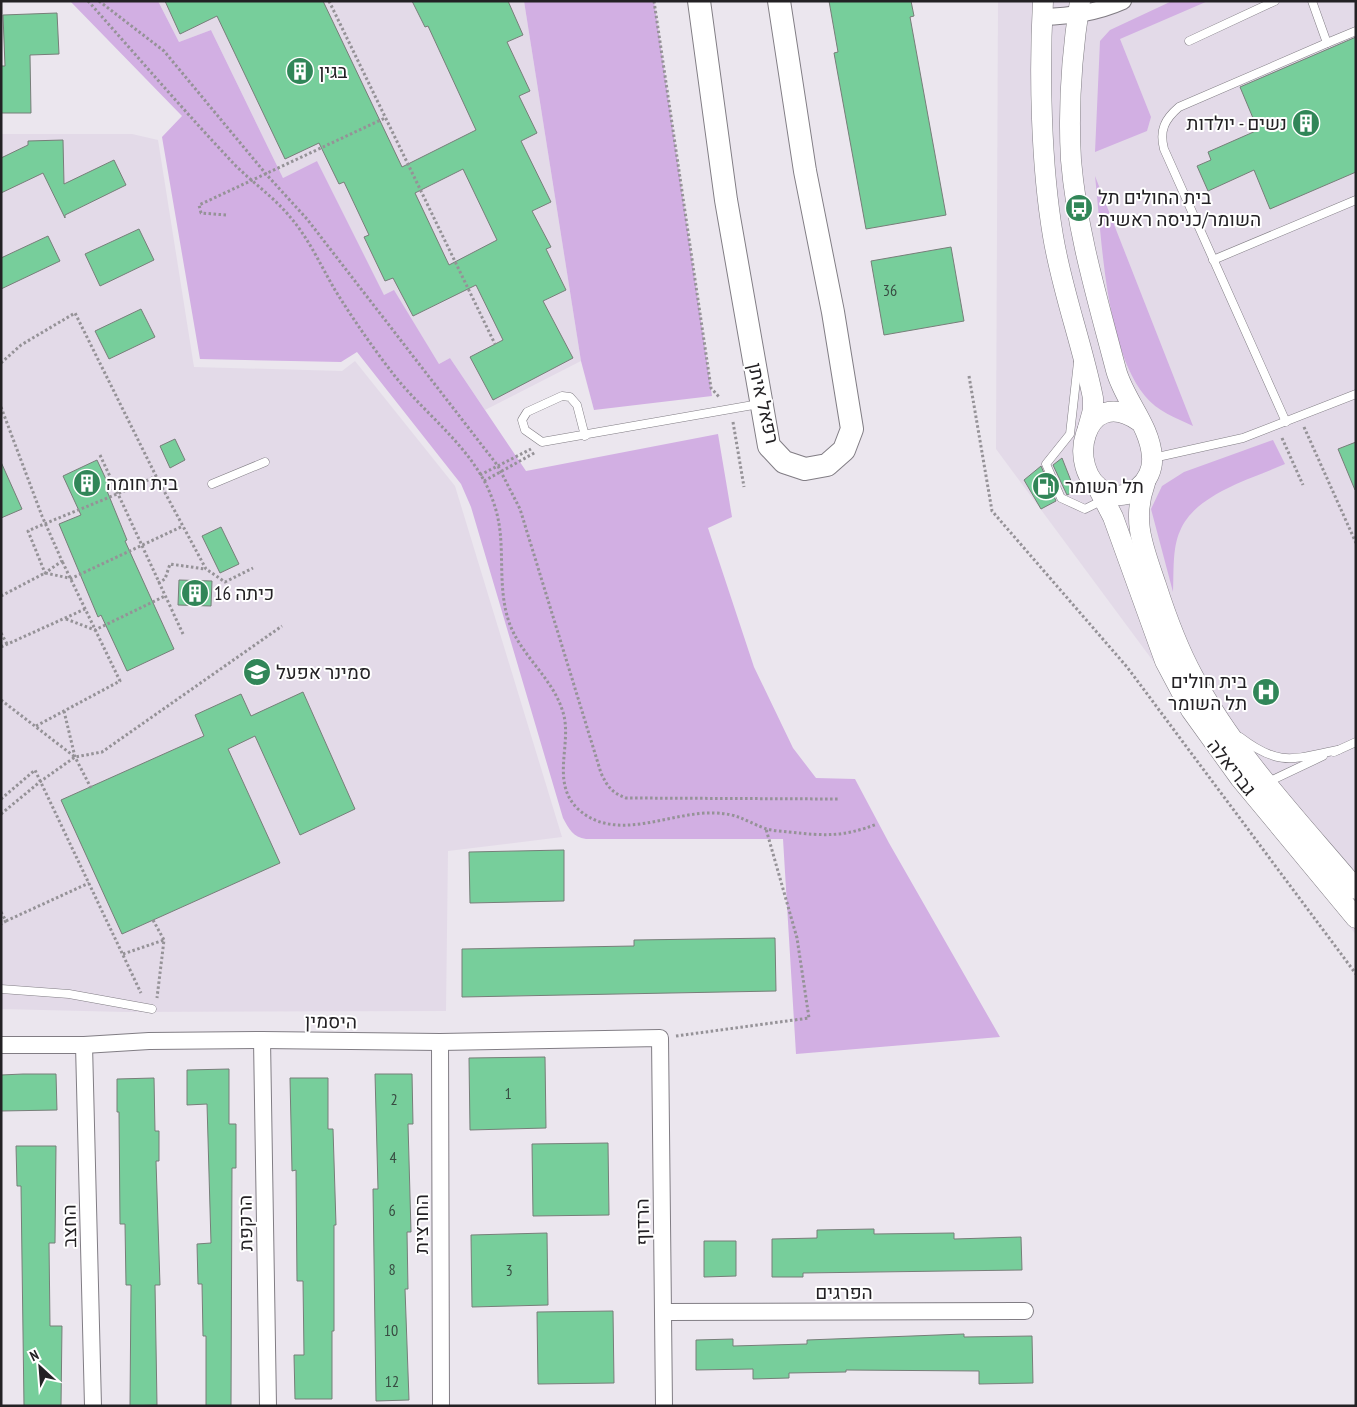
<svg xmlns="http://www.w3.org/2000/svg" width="1357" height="1407" viewBox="0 0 1357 1407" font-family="'PT Sans Narrow',Heebo,sans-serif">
<rect width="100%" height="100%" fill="#ebe6ee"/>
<g fill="#e3dae8">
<path d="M158,1h366l57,360 -96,49 -35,-52 -11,6 -45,-73 -10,5 -67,-135 -34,17 -72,-148 -32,12z"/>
<path d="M998,1h358v934l-360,-486z"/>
<path d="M1,134h131l26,6 36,227 148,4 13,-10 100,125 107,351 -114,14 -2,160 -320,1 -125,-3z"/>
</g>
<g fill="#d2afe3">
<path d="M70,1h88l21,41 32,-12 72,148 34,-17 67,134 10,-5 45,74 11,-6 76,113 192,-37 14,83 -24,11 46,139 39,81 23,30 39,1 34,64 111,194 -204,17 -13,-215h-197c-13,-2 -17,-10 -23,-21l-92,-311 -10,-23 -104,-132 -16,10 -141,-3 -38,-222 20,-21z"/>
<path d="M524,1h130l58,395 -118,14 -13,-49z"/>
<path d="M1172,1h36l-88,38 31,78 -4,14 -52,21 5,-111 10,-11z"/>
<path d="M1095,176l98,250c-17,-8 -36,-15 -48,-30 -40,-49 -43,-157 -50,-220z"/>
<path d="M1273,440l12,24c-34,15 -90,30 -105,67 -8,17 -6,43 -7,61l-22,-83 11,-23 22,-14z"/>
</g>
<g fill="#77ce9b" stroke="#777e79" fill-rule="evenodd">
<path d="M165,1h158l79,166 74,-37 -48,-104 -3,1 -13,-26h96l15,34 -16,7 23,49 -11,5 18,37 -16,8 30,61 -19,9 19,36 -5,2 20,41 -23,11 30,57 -80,42 -23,-43 33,-17 -27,-55 -63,31 -20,-38 -8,3 -21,-44 5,-2 -25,-53 -5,2 -20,-41 -34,16 -68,-143 -37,18zM463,169l34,71 -48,25 -34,-72z"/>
<path d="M829,1h82l3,15 -4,1 36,198 -80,14 -32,-176 4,-1z"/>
<path d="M57,13l2,41 -29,1 1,58h-30v-47h4l-2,-51z"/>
<path d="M1356,37v135l-86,37 -16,-39 -46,21 -11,-25 14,-6 -3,-8 50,-22 -18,-43z"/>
<path d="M63,140l1,44 50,-24 12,25 -61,30v3l-22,-45 -42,20v-35l27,-13v-4z"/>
<path d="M139,229l15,31 -54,26 -15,-32z"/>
<path d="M48,236l12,25 -59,28v-31z"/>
<path d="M951,247l13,74 -80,14 -13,-74z"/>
<path d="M141,309l14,28 -46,22 -14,-28z"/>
<path d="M175,439l10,21 -15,8 -10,-22z"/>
<path d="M1356,442v48h-1l-17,-41z"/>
<path d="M1062,458l13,33 -8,4 -14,-30z"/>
<path d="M97,460l14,30 -4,1 20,49 -2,1 49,108 -47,22 -26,-56 -3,2 -39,-93 22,-9 -18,-39z"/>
<path d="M1,462l21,47 -21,9z"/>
<path d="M1041,466l15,35 -15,8 -17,-29z"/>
<path d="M221,527l18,37 -19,9 -18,-37z"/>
<path d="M179,580l33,1 -1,25 -33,-1z"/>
<path d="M303,692l52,117 -55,26 -45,-99 -27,13 52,114 -158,71 -61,-134 143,-64 -9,-21 46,-21 10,22z"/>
<path d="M564,850v51l-94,2 -1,-51z"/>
<path d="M775,938l1,53 -314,6v-48l172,-3v-6z"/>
<path d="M545,1057l1,71 -76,2 -1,-72z"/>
<path d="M229,1069v55h7v44h-4l-1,238h-25v-70h-3l-1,-52h-4l-1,-40 14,-1 -4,-139 -20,1v-35z"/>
<path d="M23,1074h33l1,36 -56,1v-36z"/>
<path d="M375,1074h37l1,50h-5l3,108h-4l1,57h-3l4,111 -33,1 -3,-212h5z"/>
<path d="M154,1078l1,53h4v30h-3l4,124h-5l2,120 -27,1 1,-121h-5l-1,-61h-5l-1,-112h-2v-33z"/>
<path d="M290,1078h38v51h5l3,96h-2v106h-2v68h-37l-1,-44h10l-1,-74h-6l-1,-111 -4,1z"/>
<path d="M608,1143l1,72 -76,1 -1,-72z"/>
<path d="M16,1146h40l-1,97h-6l1,83h12l-1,80h-37l-3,-220h-4z"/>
<path d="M874,1229v5l80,-1v6l67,-2 1,33 -219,3v4h-31v-38l45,-1v-8z"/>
<path d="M547,1233l1,72 -76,2 -1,-72z"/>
<path d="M704,1241h32v35l-32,1z"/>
<path d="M613,1311l1,72 -76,1 -1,-72z"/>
<path d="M964,1334v3l68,-1 1,47 -54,1v-13l-133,-1v2l-57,1v5l-36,1v-10l-57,1v-30l37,-1v7l74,-2v-4z"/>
</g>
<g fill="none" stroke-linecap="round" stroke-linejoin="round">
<g stroke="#817d84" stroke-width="9">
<g id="service">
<path d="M1189,41l86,-40"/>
<path d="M1327,43l29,-12"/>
<path d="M1213,260l143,-60"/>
<path d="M1078,362l-8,72 -24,30 15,34 24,11 18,-9"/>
<path d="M1286,422l-122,-273c-5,-19 1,-30 15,-42l148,-64 -15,-42"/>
<path d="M585,436l-8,-31 -7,-8 -8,-1 -35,16 -5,8 3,10 17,12 217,-38"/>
<path d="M1153,458l90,-20 113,-44"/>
<path d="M212,484l53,-22"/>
<path d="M1240,737c39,30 53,22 98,13"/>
<path d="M1334,752l22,-10"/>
<path d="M1268,782l55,-26"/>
<path d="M1,989l68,5 83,15"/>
</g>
</g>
<g stroke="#817d84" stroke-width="18">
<g id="minor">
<path d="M1042,17c29,-1 54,-4 81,-16"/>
<path d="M262,1040l6,366"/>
<path d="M440,1042l1,364"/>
<path d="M1,1045h83l65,-4 113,-1 178,2 220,-4 4,368"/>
<path d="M84,1045l9,361"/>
<path d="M663,1312l362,-1"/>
</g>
</g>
<g stroke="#817d84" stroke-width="21">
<g id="tertiary">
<path d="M1043,1c-4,72 -2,164 10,235 9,55 29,107 40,162v12l-5,18"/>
<path d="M1080,1c-8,51 -12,107 -9,159 6,72 27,141 45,210 8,30 34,55 36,87 2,24 -23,47 -47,35 -41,-22 -21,-109 34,-71"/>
<path d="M1145,483c-14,38 -1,66 11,102 10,31 21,62 37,91 42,79 106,145 163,213"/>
<path d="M1097,486l16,31 52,144 26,49 49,68 116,140"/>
</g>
</g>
<g stroke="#817d84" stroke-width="24">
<path id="secondary" d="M699,1l27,199 43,246 15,16 21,7 22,-4 17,-15 8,-21 -19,-117 -28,-141 -26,-170"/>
</g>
<g stroke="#959297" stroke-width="3" stroke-dasharray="2.5 2.5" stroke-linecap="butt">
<path d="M88,1c49,55 97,111 147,164 18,18 40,33 56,53 18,21 30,48 44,72 18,29 38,58 59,85 34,43 85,77 101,132 12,37 1,77 14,115 12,35 46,57 55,94 7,30 -13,67 14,93 38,35 93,2 137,4 24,1 28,7 49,15 7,3 17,3 25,4 36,4 54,5 88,-8"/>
<path d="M99,1l65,50 102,123 41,45 191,247 22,43 81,264c6,13 11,20 25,25l213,1"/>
<path d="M329,1l166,343"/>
<path d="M654,1l57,387 9,10"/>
<path d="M226,215l-25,-2 -2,-8 186,-87"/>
<path d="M1,363l20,-18 54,-32 81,163 50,93 19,13 28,-14"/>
<path d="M969,376l23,135 135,156 229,307"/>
<path d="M1,407l41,109 20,45 -17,12 -17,-42c43,-19 86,-34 128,-55"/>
<path d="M733,422l11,65"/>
<path d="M1304,427l52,116"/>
<path d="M1282,438l21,47"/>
<path d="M100,455l83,179"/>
<path d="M480,475l51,-26"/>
<path d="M484,481l52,-29"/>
<path d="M70,579l113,-53"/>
<path d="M158,583l7,-4 5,-15 35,5"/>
<path d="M1,596l44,-23 24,5"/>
<path d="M66,619l29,11 70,-34"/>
<path d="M1,633l6,11"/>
<path d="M1,647l84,-38"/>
<path d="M1,700l74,57"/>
<path d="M64,711l11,46 16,31"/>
<path d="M36,726l84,-45 -58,-120"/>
<path d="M1,799l34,-29 106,223"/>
<path d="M1,814l40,-33 34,-24 27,-5 180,-126"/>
<path d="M1,912l5,9 -5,3"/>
<path d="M153,920l11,20"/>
<path d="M6,921l83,-38"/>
<path d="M123,954l41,-14 -7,58"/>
<path d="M676,1036l133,-18 -12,-80 -31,-109"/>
</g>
<use href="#service" stroke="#fff" stroke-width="8"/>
<use href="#minor" stroke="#fff" stroke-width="16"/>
<use href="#tertiary" stroke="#fff" stroke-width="20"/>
<use href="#secondary" stroke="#fff" stroke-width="22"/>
</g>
<defs>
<g id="building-disc" transform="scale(1.4375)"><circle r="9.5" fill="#318658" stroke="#fff"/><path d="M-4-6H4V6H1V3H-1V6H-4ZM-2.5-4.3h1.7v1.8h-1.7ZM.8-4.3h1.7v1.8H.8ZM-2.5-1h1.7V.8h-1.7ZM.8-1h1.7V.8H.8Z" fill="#fff"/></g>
<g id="bus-disc" transform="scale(1.4375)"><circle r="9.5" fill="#318658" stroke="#fff"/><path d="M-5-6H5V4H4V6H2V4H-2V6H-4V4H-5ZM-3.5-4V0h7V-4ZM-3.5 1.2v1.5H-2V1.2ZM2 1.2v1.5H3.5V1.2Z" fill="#fff"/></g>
<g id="fuel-disc" transform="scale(1.4375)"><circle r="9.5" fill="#318658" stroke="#fff"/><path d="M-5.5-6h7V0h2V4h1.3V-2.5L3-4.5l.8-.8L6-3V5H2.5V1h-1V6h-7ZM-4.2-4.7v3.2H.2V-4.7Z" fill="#fff"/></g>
<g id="university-disc" transform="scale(1.4375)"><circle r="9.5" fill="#318658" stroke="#fff"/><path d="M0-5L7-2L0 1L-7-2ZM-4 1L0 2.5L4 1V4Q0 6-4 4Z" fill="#fff"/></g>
<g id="hospital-disc" transform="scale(1.4375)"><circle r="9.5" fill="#318658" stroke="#fff"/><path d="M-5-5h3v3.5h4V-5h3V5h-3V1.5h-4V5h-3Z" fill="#fff"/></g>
</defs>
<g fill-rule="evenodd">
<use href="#building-disc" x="300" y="71"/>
<use href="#building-disc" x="1306" y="123"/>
<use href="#bus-disc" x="1079" y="208"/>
<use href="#building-disc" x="87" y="483"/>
<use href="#fuel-disc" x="1046" y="486"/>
<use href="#building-disc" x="195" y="593"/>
<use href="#university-disc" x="257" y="672"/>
<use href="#hospital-disc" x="1266" y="692"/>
</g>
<g text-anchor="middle" stroke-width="4" stroke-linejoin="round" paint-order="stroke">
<g font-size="16" fill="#384c42">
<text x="890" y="296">36</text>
<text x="508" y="1099">1</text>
<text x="394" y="1105">2</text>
<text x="393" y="1163">4</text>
<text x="392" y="1216">6</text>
<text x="392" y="1275">8</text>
<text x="509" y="1276">3</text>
<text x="391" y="1336">10</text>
<text x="392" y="1387">12</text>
</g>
<g font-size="19" fill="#232124" stroke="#fff" text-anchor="start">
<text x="319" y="78">בגין</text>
<text x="1287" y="130" text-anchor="end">נשים - יולדות</text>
<text x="1098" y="204">בית החולים תל<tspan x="1098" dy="22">השומר/כניסה ראשית</tspan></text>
<text x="106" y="490">בית חומה</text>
<text x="1065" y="493">תל השומר</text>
<text x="214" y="600">כיתה 16</text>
<text x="276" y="679">סמינר אפעל</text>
<text x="1247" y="688" text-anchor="end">בית חולים<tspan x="1247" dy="22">תל השומר</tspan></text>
</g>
<g font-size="19" fill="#232124" stroke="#fff">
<text transform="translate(764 403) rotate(77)" y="7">רפאל איתן</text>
<text transform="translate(1232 767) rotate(52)" y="7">גבריאלה</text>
<text transform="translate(331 1021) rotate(1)" y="7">היסמין</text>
<text transform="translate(642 1222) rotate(-91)" y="7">הרדוף</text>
<text transform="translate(245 1223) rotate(-91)" y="7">הרקפת</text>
<text transform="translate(421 1224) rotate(-90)" y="7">החרצית</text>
<text transform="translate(69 1226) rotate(-91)" y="7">החצב</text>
<text x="844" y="1299">הפרגים</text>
</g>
</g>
<rect width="1357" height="1407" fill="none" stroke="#232124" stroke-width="5"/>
<g transform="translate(40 1367) rotate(334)" stroke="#ffffff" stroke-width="4" paint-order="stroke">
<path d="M0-4L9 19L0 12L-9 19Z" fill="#232124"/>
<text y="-8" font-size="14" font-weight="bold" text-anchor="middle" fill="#232124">N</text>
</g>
</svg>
